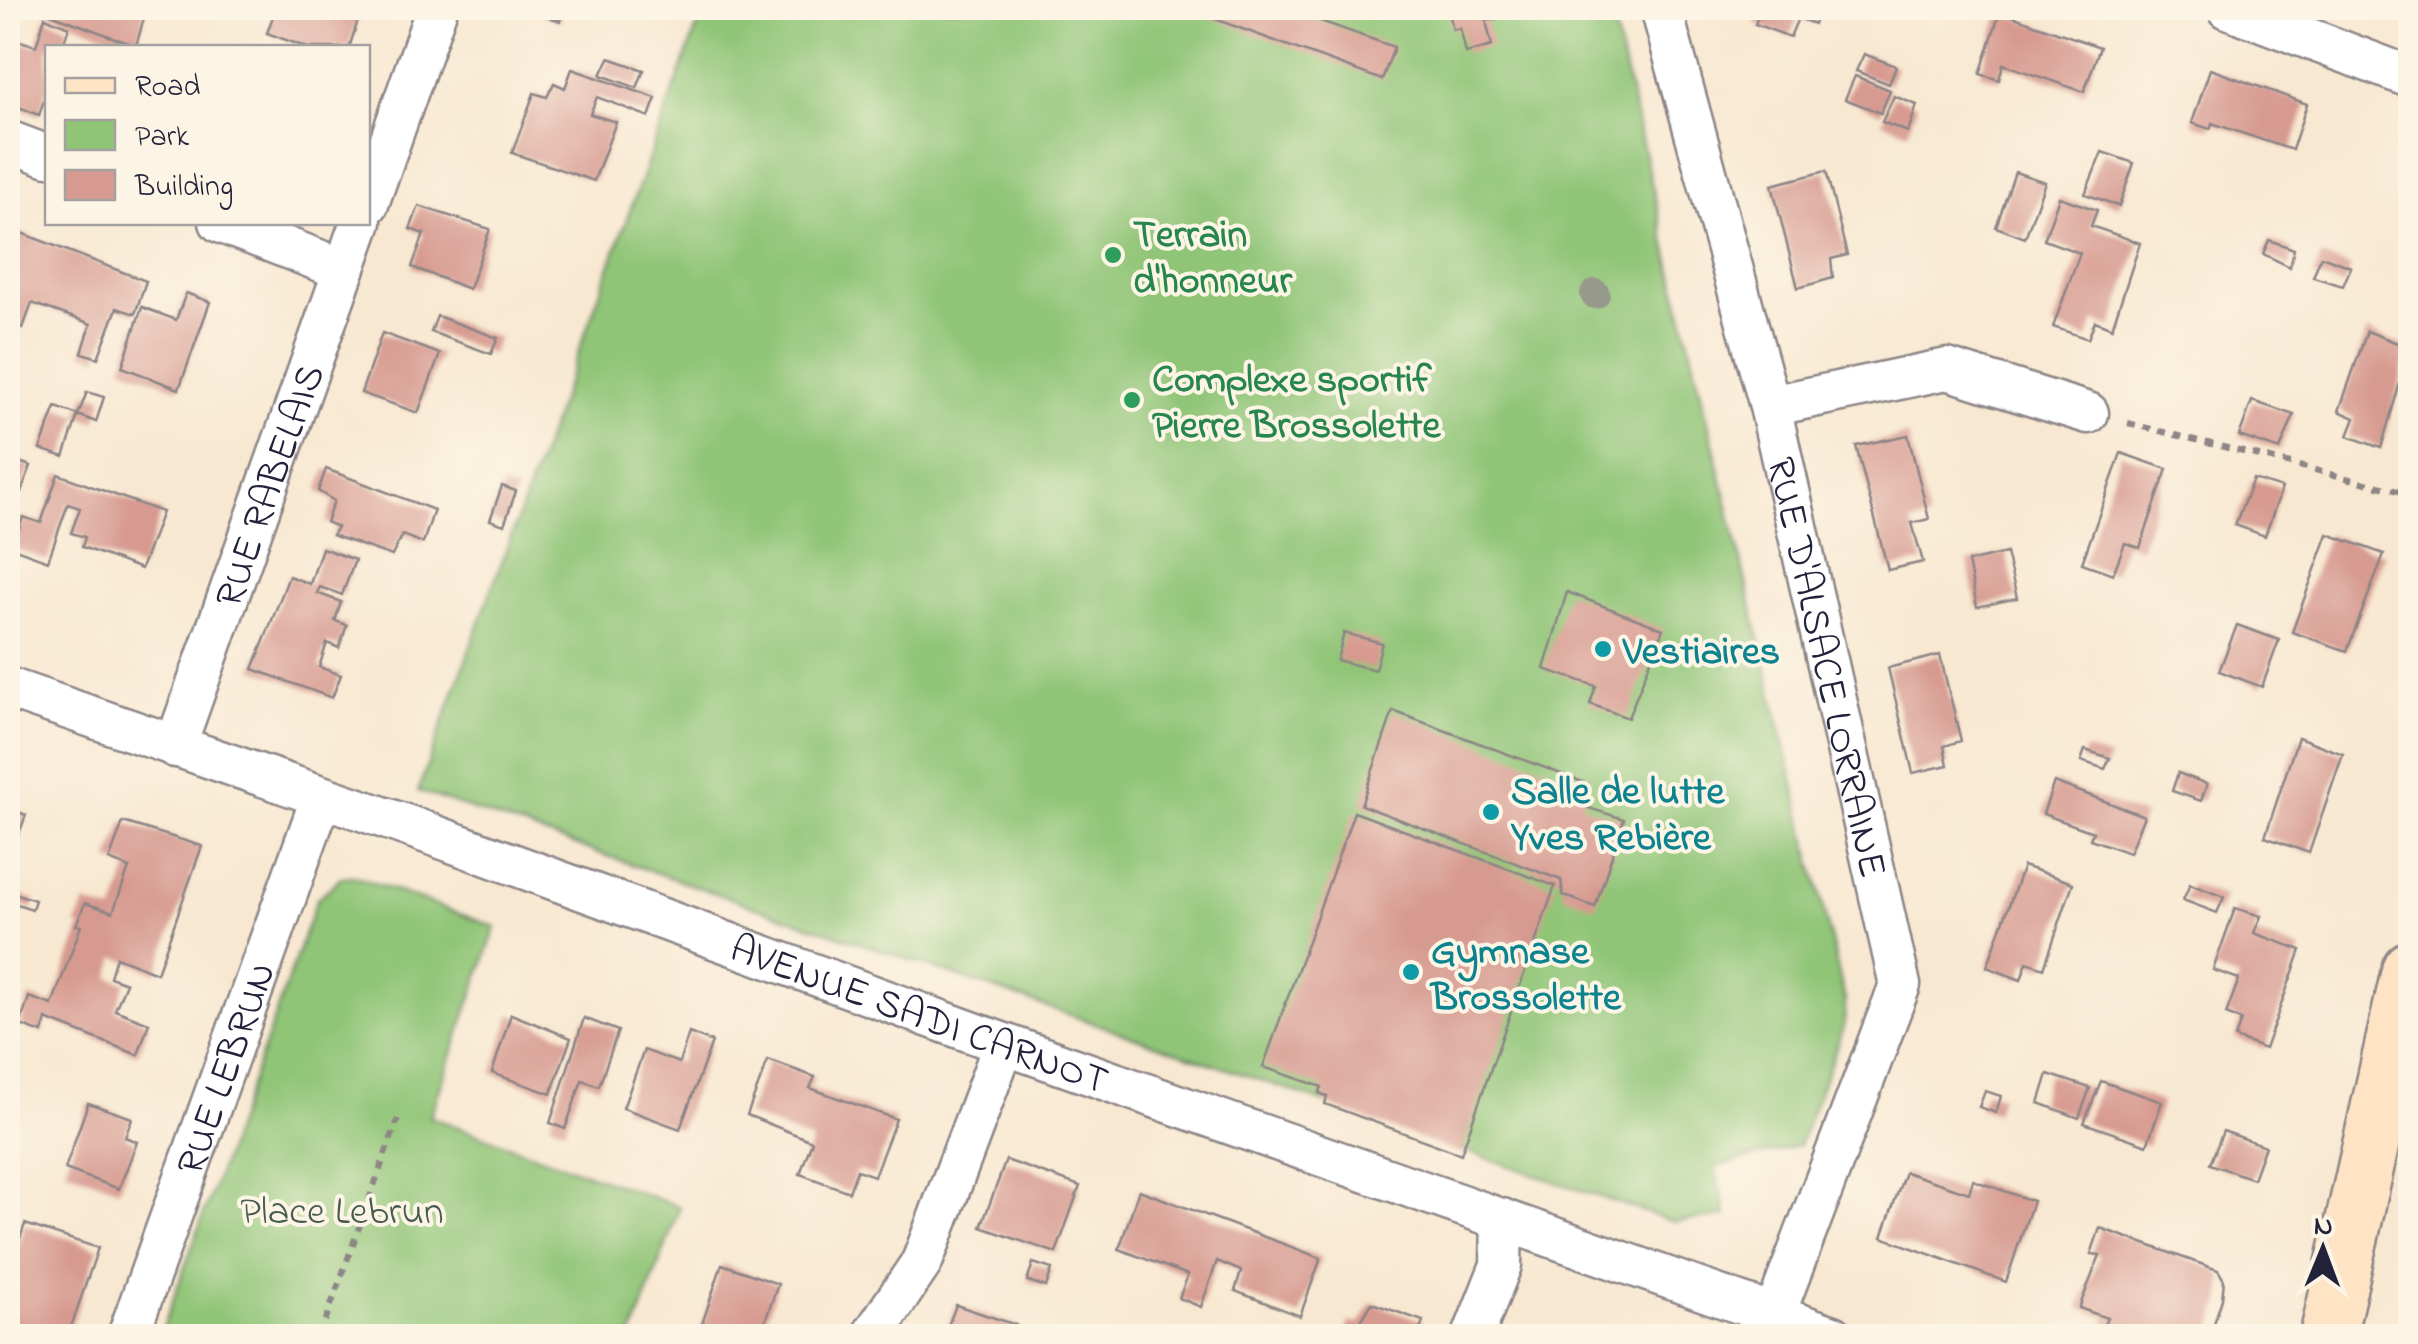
<svg xmlns="http://www.w3.org/2000/svg" width="2418" height="1344" viewBox="0 0 2418 1344" font-family="'Indie Flower',sans-serif">
<rect width="100%" height="100%" fill="#fcf5e5"/>
<filter id="ink" filterUnits="userSpaceOnUse"><feTurbulence type="fractalNoise" baseFrequency=".01" numOctaves="2"/><feDisplacementMap in="SourceGraphic" scale="20" xChannelSelector="R" yChannelSelector="G"/><feConvolveMatrix kernelMatrix="1 2 1 2 8 2 1 2 1" color-interpolation-filters="sRGB"/></filter>
<filter id="wash" filterUnits="userSpaceOnUse"><feTurbulence type="fractalNoise" baseFrequency=".0048" numOctaves="4" result="noise"/><feDisplacementMap in="SourceGraphic" scale="40" xChannelSelector="R" yChannelSelector="G"/><feGaussianBlur stdDeviation="2.25" result="paint"/><feColorMatrix in="noise" values="0 0 0 0 0 0 0 0 0 0 0 0 0 0 0 0 0 1.4 0 .05"/><feComposite in="paint" operator="in"/></filter>
<g filter="url(#wash)">
<rect width="100%" height="100%" fill="#f8e8d1"/>
<g fill="#90c577" stroke="#597459" stroke-width="2.5">
<path d="M704,8h906l235,992 -1,27 -45,118 -84,22 11,49 -53,6 -1255,-431z"/>
<path d="M354,876l142,51 -66,190 250,90 -48,129h-472l157,-437 25,-22z"/>
</g>
<g id="blocks">
<g fill="#d79a90">
<path d="M35,8h102l9,3 -10,35z"/>
<path d="M276,8h86l-13,40h-41l-41,-15z"/>
<path d="M522,8h42l-4,13z"/>
<path d="M1185,8h99l110,39 -12,33z"/>
<path d="M1448,8h91l1,1 -54,12 6,25 -26,7 -6,-25 -7,2z"/>
<path d="M1762,8h58l-6,16 -16,-6 -8,19 -35,-13z"/>
<path d="M2000,12l100,35 -16,45 -81,-28 -4,16 -19,-6z"/>
<path d="M45,17l24,10 -7,21h-14v41l-9,26 -31,-12v-66l28,9z"/>
<path d="M1864,54l32,12 -7,18 -33,-13z"/>
<path d="M609,58l35,12 -7,18 -36,-13z"/>
<path d="M572,69l84,29 -7,19 -52,-20 -7,17 26,8 -22,59 -82,-28 22,-60 13,4 7,-14 11,5z"/>
<path d="M2210,69l97,35 -15,46 -80,-27 -2,6 -18,-6z"/>
<path d="M1855,76l35,14 -9,23 -36,-14z"/>
<path d="M1894,96l23,9 -9,27 -26,-10z"/>
<path d="M2102,152l32,11 -15,43 -34,-12z"/>
<path d="M1826,171l21,84 -16,4 2,19 -35,10 -26,-103z"/>
<path d="M2015,172l30,10 -20,56 -29,-11z"/>
<path d="M2059,197l38,13 -6,16 49,17 -28,85 -17,-7 -7,18 -35,-12 27,-74 -36,-13z"/>
<path d="M419,206l71,23 -21,60 -57,-22 12,-33 -14,-5z"/>
<path d="M19,232l127,49 -11,33 -18,-6 -19,50 -16,-5 9,-29 -5,-2 -54,-19 -9,25 -15,-7v-54z"/>
<path d="M2269,240l25,9 -4,18 -27,-13z"/>
<path d="M2321,256l30,11 -8,19 -30,-9z"/>
<path d="M186,293l24,9 -31,87 -57,-22 20,-60 34,13z"/>
<path d="M437,316l61,22 -7,16 -60,-22z"/>
<path d="M2367,331l43,17 -29,100 -33,-12 7,-18 -16,-7z"/>
<path d="M382,333l58,21 -22,59 -57,-20z"/>
<path d="M87,392l17,5 -8,25 -18,-7 -14,42 -24,-8 16,-42 22,8z"/>
<path d="M2252,401l42,14 -14,35 -41,-14z"/>
<path d="M1908,435l21,84 -17,4 11,39 -35,8 -32,-124z"/>
<path d="M2121,453l46,16 -27,79 -15,-5 -12,31 -31,-11z"/>
<path d="M8,458l23,8 -23,59 11,4 4,-12 18,6 17,-49 104,38 -21,57 -59,-22 3,-10 -14,-4 9,-25 -12,-4 -20,57 -35,-13 -5,14z"/>
<path d="M326,469l108,41 -11,33 -21,-8 -10,21 -60,-21 5,-8 -11,-5 8,-21 -16,-10z"/>
<path d="M2253,479l29,9 -17,48 -30,-11z"/>
<path d="M502,486l14,5 -12,34 -14,-5z"/>
<path d="M2328,534l56,20 -37,97 -55,-19z"/>
<path d="M322,548l33,12 -13,35 -22,-8 -3,6 24,9 -6,19 12,4 -8,23 -12,-5 -8,24 22,8 -9,23 -79,-29 36,-93 21,8z"/>
<path d="M2006,553l11,45 -40,9 -9,-45z"/>
<path d="M1567,592l96,37 -35,89 -38,-14 6,-18 -52,-17z"/>
<path d="M2237,625l42,15 -17,47 -43,-16z"/>
<path d="M1344,633l38,10 -7,27 -38,-10z"/>
<path d="M1940,655l21,86 -17,5 4,19 -35,8 -25,-105z"/>
<path d="M1393,711l195,73 -6,22 42,13 -29,88 -32,-12 -2,-15 -200,-75z"/>
<path d="M2298,737l45,17 -34,99 -44,-16z"/>
<path d="M2085,750l25,8 -5,11 -24,-8z"/>
<path d="M2178,773l29,11 -6,17 -29,-10z"/>
<path d="M2054,782l90,34 -15,37 -39,-14 3,-7 -50,-18z"/>
<path d="M8,808l18,7 -18,48z"/>
<path d="M1354,812l201,74 -94,268 -136,-50 2,-8 -8,-3 3,-6 -59,-20z"/>
<path d="M123,822l79,24 -45,127 -41,-16 -6,20 16,6 -11,27 34,13 -11,32 -92,-36 -4,14 -22,-8 9,-28 23,8 29,-79 -5,-1 9,-22 28,9 16,-44 -20,-8z"/>
<path d="M2023,866l50,17 -29,85 -17,-6 -6,18 -34,-13z"/>
<path d="M2190,884l34,13 -7,16 -34,-13z"/>
<path d="M8,891l27,9 -3,9 -24,-8z"/>
<path d="M2235,908l26,8 -7,17 47,17 -36,99 -30,-11 6,-18 -15,-6 13,-35 -26,-9z"/>
<path d="M511,1014l60,24 -20,56 -59,-21z"/>
<path d="M584,1018l34,13 -19,55 -17,-6 -17,49 -15,-6z"/>
<path d="M689,1033l23,9 -32,87 -57,-21 21,-58 35,13z"/>
<path d="M768,1060l47,17 -5,11 86,31 -22,57 -17,-6 -8,22 -49,-18 12,-33 -65,-26z"/>
<path d="M2048,1074l42,14 -11,30 -40,-15z"/>
<path d="M2101,1081l61,21 -15,43 -63,-22z"/>
<path d="M1985,1091l16,5 -5,17 -17,-6z"/>
<path d="M88,1103l44,15 -7,19 12,5 -18,47 -54,-20z"/>
<path d="M2223,1131l42,15 -12,33 -43,-15z"/>
<path d="M1006,1160l74,26 -24,67 -75,-26z"/>
<path d="M1905,1172l64,21 4,-13 60,21 -27,81 -124,-45z"/>
<path d="M1139,1190l182,68 -21,58 -65,-25 6,-20 -24,-10 -16,46 -22,-9 9,-23 -69,-26z"/>
<path d="M25,1224l73,24 -30,88h-60v-63z"/>
<path d="M2100,1228l118,42 6,10 -2,19 -12,37h-81l-26,-9 4,-9 -28,-10 21,-53 -9,-1z"/>
<path d="M1033,1263l19,6 -6,18 -19,-6z"/>
<path d="M722,1264l56,20 -18,52h-62z"/>
<path d="M1372,1303l51,18 -5,15h-74l5,-14 10,2z"/>
<path d="M956,1305l60,20 -4,11h-68z"/>
</g>
</g>
</g>
<g filter="url(#ink)">
<use href="#blocks" fill-opacity="0" stroke="#8d8586" stroke-width="2.5"/>
<g fill="none" stroke-linecap="round" stroke-linejoin="round">
<g stroke="#8d8586" stroke-width="45">
<g id="street">
<path id="s1" d="M1661,8l109,398 130,579 -126,331"/>
<path d="M2228,8l182,69"/>
<path d="M8,141l40,15"/>
<path d="M368,204l69,-196"/>
<path d="M220,222l124,48"/>
<path d="M1770,406l177,-37 141,44"/>
<path id="s2" d="M8,688l403,139 593,217 829,292"/>
<path id="s3" d="M175,747l186,-525"/>
<path id="s4" d="M128,1336l193,-537"/>
<path d="M872,1336l50,-74 82,-218"/>
<path d="M1473,1336l28,-71 1,-46"/>
</g>
</g>
<g stroke="#8d8586" stroke-width="60">
<path id="secondary" d="M2328,1336l82,-367"/>
</g>
<g stroke="#8d8586" stroke-width="6" stroke-dasharray="8 8" stroke-linecap="butt">
<path d="M2128,423l282,71"/>
<path d="M320,1336l78,-217"/>
</g>
<use href="#street" stroke="#fff" stroke-width="40"/>
<use href="#secondary" stroke="#fee4c5" stroke-width="55"/>
</g>
<circle fill="#979a8a" cx="1595" cy="294" r="15"/>
</g>
<g fill="#2e9e5b" stroke="#fcf5e5" stroke-width="4">
<circle cx="1113" cy="255" r="10"/>
<circle cx="1132" cy="400" r="10"/>
</g>
<g fill="#0f9aa8" stroke="#fcf5e5" stroke-width="4">
<circle cx="1603" cy="649" r="10"/>
<circle cx="1491" cy="812" r="10"/>
<circle cx="1411" cy="972" r="10"/>
</g>
<g text-anchor="middle" stroke-width="8" stroke-linejoin="round" paint-order="stroke">
<g font-size="40" font-weight="bold" fill="#27864d" stroke="#fcf5e5" text-anchor="start">
<text x="1133" y="246">Terrain<tspan x="1133" dy="46">d'honneur</tspan></text>
<text x="1152" y="391">Complexe sportif<tspan x="1152" dy="46">Pierre Brossolette</tspan></text>
</g>
<g font-size="40" fill="#22223b" stroke="#fcf5e5">
<text dy="14" stroke="none"><textPath href="#s3" startOffset="278">RUE RABELAIS</textPath></text>
<text dy="14" stroke="none"><textPath href="#s1" startOffset="680">RUE D'ALSACE LORRAINE</textPath></text>
<text dy="14" stroke="none"><textPath href="#s2" startOffset="968">AVENUE SADI CARNOT</textPath></text>
<text dy="14" stroke="none"><textPath href="#s4" startOffset="285">RUE LEBRUN</textPath></text>
</g>
<g font-size="40" font-weight="bold" fill="#0d838f" stroke="#fcf5e5" text-anchor="start">
<text x="1623" y="663">Vestiaires</text>
<text x="1511" y="803">Salle de lutte<tspan x="1511" dy="46">Yves Rebière</tspan></text>
<text x="1431" y="963">Gymnase<tspan x="1431" dy="46">Brossolette</tspan></text>
</g>
<g font-size="40" fill="#485b50" stroke="#fcf5e5">
<text x="342" y="1223">Place Lebrun</text>
</g>
</g>
<rect width="2418" height="1344" fill="none" stroke="#fcf5e5" stroke-width="40"/>
<rect x="45" y="45" width="325" height="180" fill="#fcf5e5" stroke="#a5a1a1" stroke-width="2.5"/>
<rect x="65" y="78" width="50" height="15" fill="#fee4c5" stroke="#a5a1a1" stroke-width="2.5"/>
<text x="135" y="95" font-size="30" fill="#22223b">Road</text>
<rect x="65" y="120" width="50" height="30" fill="#90c577" stroke="#a5a1a1" stroke-width="2.5"/>
<text x="135" y="145" font-size="30" fill="#22223b">Park</text>
<rect x="65" y="170" width="50" height="30" fill="#d79a90" stroke="#a5a1a1" stroke-width="2.5"/>
<text x="135" y="195" font-size="30" fill="#22223b">Building</text>
<g transform="translate(2323 1249) rotate(1)" stroke="#fcf5e5" stroke-width="8" paint-order="stroke">
<path d="M0-8L18 38L0 25L-18 38Z" fill="#22223b"/>
<text y="-15" font-size="28" font-weight="bold" text-anchor="middle" fill="#22223b">N</text>
</g>
</svg>
